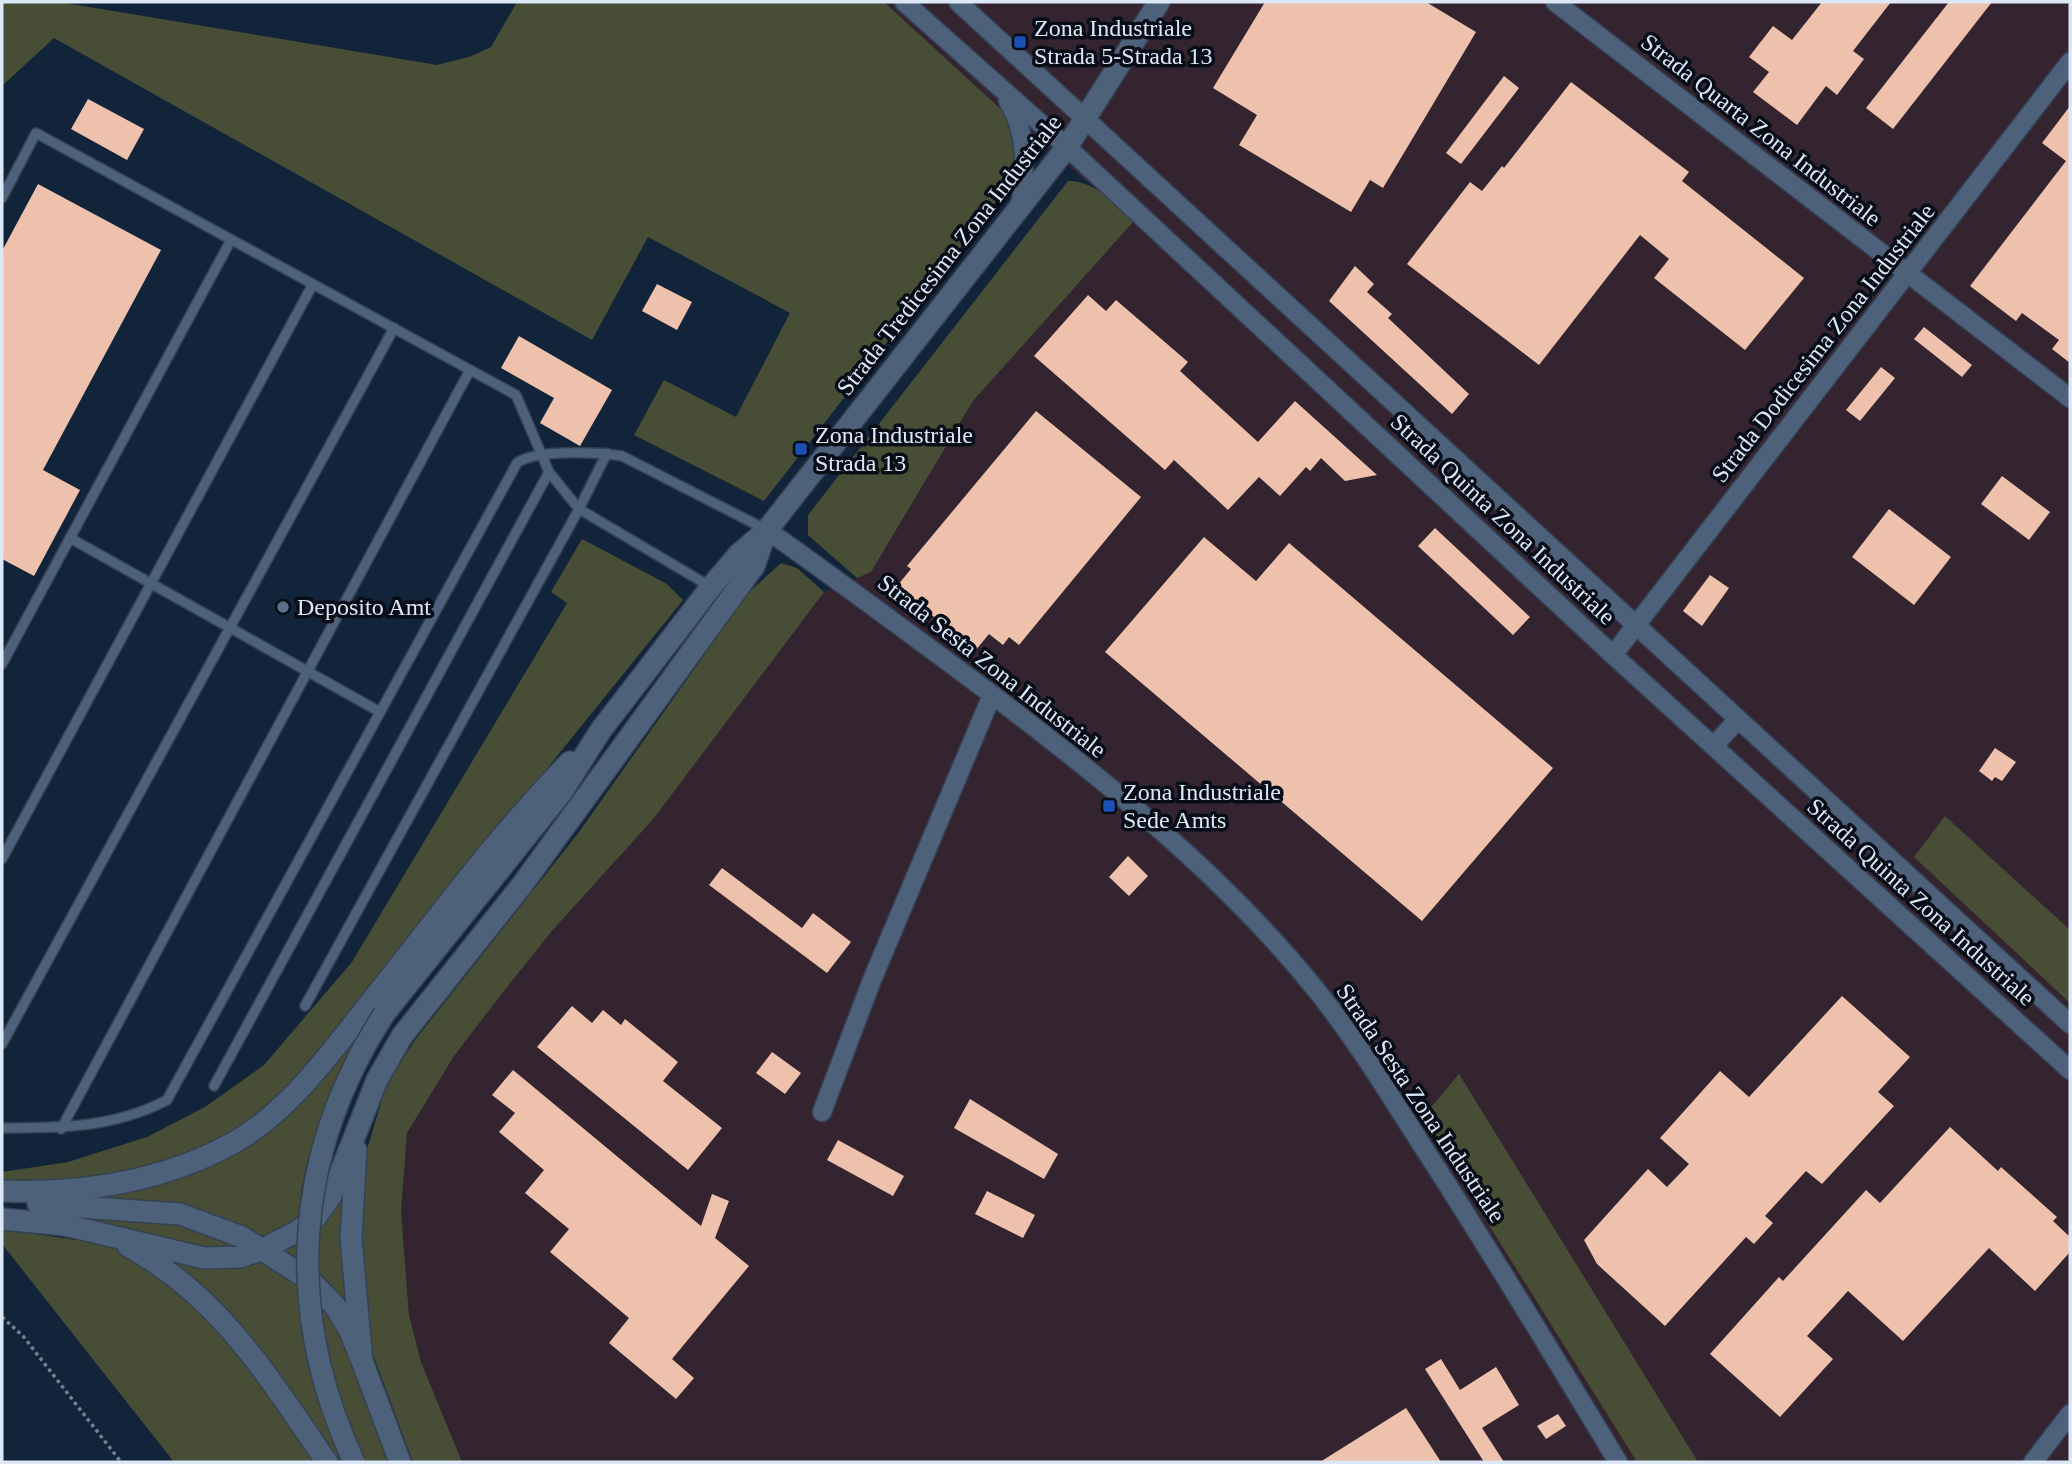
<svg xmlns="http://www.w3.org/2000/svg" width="2072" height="1464" viewBox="0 0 2072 1464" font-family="'Times New Roman',serif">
<rect width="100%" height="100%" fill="#122439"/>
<path fill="#34242f" d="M884,2h1186v1460h-1608l-41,-100 -12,-47 -8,-104 6,-78 47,-77 50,-65 48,-60 102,-114 170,-225 47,-20 102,-171 161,-180 -131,-110z"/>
<g fill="#474e35">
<path d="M2,2h57l378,63 32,-8 22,-10 26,-45h367l119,109 10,25 2,41 -251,324 -130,-66 30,-55 72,37 54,-104 -142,-76 -56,103 -538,-302 -52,48z"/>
<path d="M1068,181c28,0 47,23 66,40l-161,180 -102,171 -14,6 -49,-43v-20z"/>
<path d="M582,539l85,45 16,16 -388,481c-18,16 -36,35 -56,49 -62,46 -164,51 -237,51v-9l66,-10 79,-25 58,-30 59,-42 88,-103 215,-359 -16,-11z"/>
<path d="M781,563l16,5 27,24 -170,226 -102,113 -48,60 -50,65 -47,77 -6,78 8,104 12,47 41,100h-49l-41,-110 -11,-57 -2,-119 28,-93 28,-43 164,-208 169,-239z"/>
<path d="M1945,816l125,114v73l-156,-146z"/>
<path d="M363,1027c-34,69 -61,121 -65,199l-35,16 -183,-45 117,-30z"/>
<path d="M1459,1074l239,388h-61l-215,-344z"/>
<path d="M346,1180l5,138 -76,-67z"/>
<path d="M77,1214l99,5 73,29 -57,2z"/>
<path d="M2,1229l108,16 37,17 90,80 82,120h-145l-172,-218z"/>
<path d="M160,1253l103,3 58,42 17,24 53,140h-58z"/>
</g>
<g fill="#eec1ad">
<path d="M1265,2h161l50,30 -93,156 -13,-8 -19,32 -112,-67 18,-30 -44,-27z"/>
<path d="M1822,2h69l-38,49 11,8 -27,36 -11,-9 -29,39 -44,-33 16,-20 -20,-15 24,-31 19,14z"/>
<path d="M1949,2h43l-99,127 -27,-21z"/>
<path d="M1504,76l15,12 -58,76 -15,-11z"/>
<path d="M1571,82l118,90 -7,9 122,97 -59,72 -91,-72 15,-19 -29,-24 -101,130 -132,-101 63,-82 12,9 20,-25 2,2z"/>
<path d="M88,99l56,30 -17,31 -56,-31z"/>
<path d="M2070,106v257l-18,-14 7,-9 -37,-27 -6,8 -46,-35 96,-125 -24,-18z"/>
<path d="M38,184l123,66 -118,220 37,20 -46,86 -32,-17v-308z"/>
<path d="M1355,266l19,18 -7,8 25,22 -4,4 81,76 -17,20 -123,-113z"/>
<path d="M657,284l35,18 -15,28 -35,-19z"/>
<path d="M1088,295l18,16 10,-11 72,62 -8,9 78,71 37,-41 82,74 -32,6 -24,-23 -11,13 -4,-4 -26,29 -21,-19 -31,33 -54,-50 -9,10 -131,-114z"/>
<path d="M1924,327l48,38 -10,12 -48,-38z"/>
<path d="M519,336l93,54 -32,56 -40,-23 14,-25 -53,-30z"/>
<path d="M1881,367l14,11 -35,43 -14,-11z"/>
<path d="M1036,411l105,86 -122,148 -10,-8 -6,8 -14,-11 -14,17 -78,-65 14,-17 -4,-3z"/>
<path d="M2002,476l48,36 -21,28 -48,-36z"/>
<path d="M1889,509l62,48 -37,48 -62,-48z"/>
<path d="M1435,528l95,89 -17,18 -95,-89z"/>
<path d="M1204,537l52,44 33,-38 264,225 -131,153 -317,-269z"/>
<path d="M1710,575l19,13 -27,38 -19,-15z"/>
<path d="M1995,748l21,14 -14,19 -7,-4 -3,4 -13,-10z"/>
<path d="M1128,856l20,20 -19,20 -20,-19z"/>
<path d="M722,868l80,60 11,-15 38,29 -24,31 -118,-88z"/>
<path d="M1842,996l68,61 -32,35 16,14 -72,78 -16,-13 -41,45 8,7 -19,21 -8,-7 -81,89 -68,-62 -13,-24 64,-71 19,18 22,-23 -29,-26 60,-67 29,26z"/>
<path d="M572,1006l20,17 11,-13 18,15 4,-6 53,43 -15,19 59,47 -34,42 -151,-123z"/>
<path d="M772,1052l29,21 -16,21 -29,-21z"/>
<path d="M513,1070l188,156 11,-32 17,7 -14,37 34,28 -77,93 22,19 -18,21 -67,-56 20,-25 -79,-66 19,-23 -44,-36 19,-23 -45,-38 16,-19 -23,-18z"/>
<path d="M970,1099l88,55 -14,25 -90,-51z"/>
<path d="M1950,1127l48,44 3,-4 56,50 -4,4 17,16v15l-35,39 -46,-43 -86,93 -55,-50 -41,45 26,23 -53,58 -70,-63 69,-77 4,4 83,-91 14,13z"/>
<path d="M838,1140l66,36 -11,20 -66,-36z"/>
<path d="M987,1191l48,24 -12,23 -48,-24z"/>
<path d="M1441,1359l19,31 36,-23 23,38 -37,23 22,34h-20l-59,-93z"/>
<path d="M1406,1408l35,54h-121z"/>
<path d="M1558,1414l8,12 -20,13 -9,-13z"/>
</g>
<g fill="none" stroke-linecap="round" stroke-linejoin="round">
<g stroke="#354154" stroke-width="12">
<g id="lane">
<path d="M2,198l34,-65 480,262 33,77 30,37 132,78"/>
<path d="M70,538l310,174"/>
<path d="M2,664l229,-424"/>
<path d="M2,859l311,-575"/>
<path d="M305,1006l274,-497 28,-56"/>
<path d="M2,1044l392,-716"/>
<path d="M214,1086l335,-614"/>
<path d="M2,1128c58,0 112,0 165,-28l350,-637c19,-14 82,-11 105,-7l145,74"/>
<path d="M61,1129l409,-759"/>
</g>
</g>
<g stroke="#354154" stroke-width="21">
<g id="street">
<path d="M904,2l163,145 546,508 457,415"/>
<path d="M958,2l1112,1022"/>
<path d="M1555,2l515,396"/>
<path d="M1008,101c21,35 17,68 12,108"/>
<path d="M767,530c75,53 149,108 223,163 117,89 235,183 327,298 40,50 74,106 108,159 67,103 130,208 193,312"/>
<path d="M1613,655l457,-593"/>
<path d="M1714,746l24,-27"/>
<path d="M822,1112l50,-132 120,-285"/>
<path d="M2033,1462l37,-48"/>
</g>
</g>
<g stroke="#354154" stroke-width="24">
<g id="secondary">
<path d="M384,1014l177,-221 40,-63 110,-143 28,-33 28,-24 300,-383 92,-145"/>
<path d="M356,1150l-5,89 11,122 38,101"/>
<path d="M2,1191c79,3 160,-9 231,-48 57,-32 97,-90 137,-140 65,-81 127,-167 200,-241"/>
<path d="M38,1204l142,10 62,23 69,44 24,25 15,25 12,30"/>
<path d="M2,1219l63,6 139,33 36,-1 23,-8 35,-18 18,-14 15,-21 46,-116 25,-44 120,-151 232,-319 12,-34"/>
<path d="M128,1246c93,51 140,131 199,216"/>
</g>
</g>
<path stroke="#728194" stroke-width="3.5" stroke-dasharray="3.5 3.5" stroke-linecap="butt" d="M2,1317l21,19 98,126"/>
<use href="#lane" stroke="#4d617a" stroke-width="9"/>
<use href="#street" stroke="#4d617a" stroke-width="18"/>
<use href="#secondary" stroke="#4d617a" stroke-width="21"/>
<g stroke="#354154" stroke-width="24" stroke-linecap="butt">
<path id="secondary-bridge" d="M354,1462c-70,-151 -61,-307 30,-448"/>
</g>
<use href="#secondary-bridge" stroke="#4d617a" stroke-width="21"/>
</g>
<g fill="#1a4fb4" stroke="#060d16" stroke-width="2.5">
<rect x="1013" y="35" width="14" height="14" rx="3.5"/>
<rect x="794" y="442" width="14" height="14" rx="3.5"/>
<rect x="1102" y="799" width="14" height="14" rx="3.5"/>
</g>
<circle fill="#5c6f8a" stroke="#060d16" stroke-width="2.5" cx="283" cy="607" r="7"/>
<g text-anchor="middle" stroke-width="7" stroke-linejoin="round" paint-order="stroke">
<g font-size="24" fill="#dce8f7" stroke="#060d16" text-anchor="start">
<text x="1034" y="36">Zona Industriale<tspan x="1034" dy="28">Strada 5-Strada 13</tspan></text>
<text x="815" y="443">Zona Industriale<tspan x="815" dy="28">Strada 13</tspan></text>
<text x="297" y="615">Deposito Amt</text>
<text x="1123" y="800">Zona Industriale<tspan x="1123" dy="28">Sede Amts</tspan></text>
</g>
<g font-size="24" fill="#dce8f7" stroke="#060d16">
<text transform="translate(1761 130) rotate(38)" y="8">Strada Quarta Zona Industriale</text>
<text transform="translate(949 255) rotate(-52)" y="8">Strada Tredicesima Zona Industriale</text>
<text transform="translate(1823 343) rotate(-52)" y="8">Strada Dodicesima Zona Industriale</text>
<text transform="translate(1503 519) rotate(43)" y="8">Strada Quinta Zona Industriale</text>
<text transform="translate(992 666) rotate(38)" y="8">Strada Sesta Zona Industriale</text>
<text transform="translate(1921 902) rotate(42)" y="8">Strada Quinta Zona Industriale</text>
<text transform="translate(1421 1103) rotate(56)" y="8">Strada Sesta Zona Industriale</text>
</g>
</g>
<rect width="2072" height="1464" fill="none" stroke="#dce8f7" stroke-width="7"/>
</svg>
